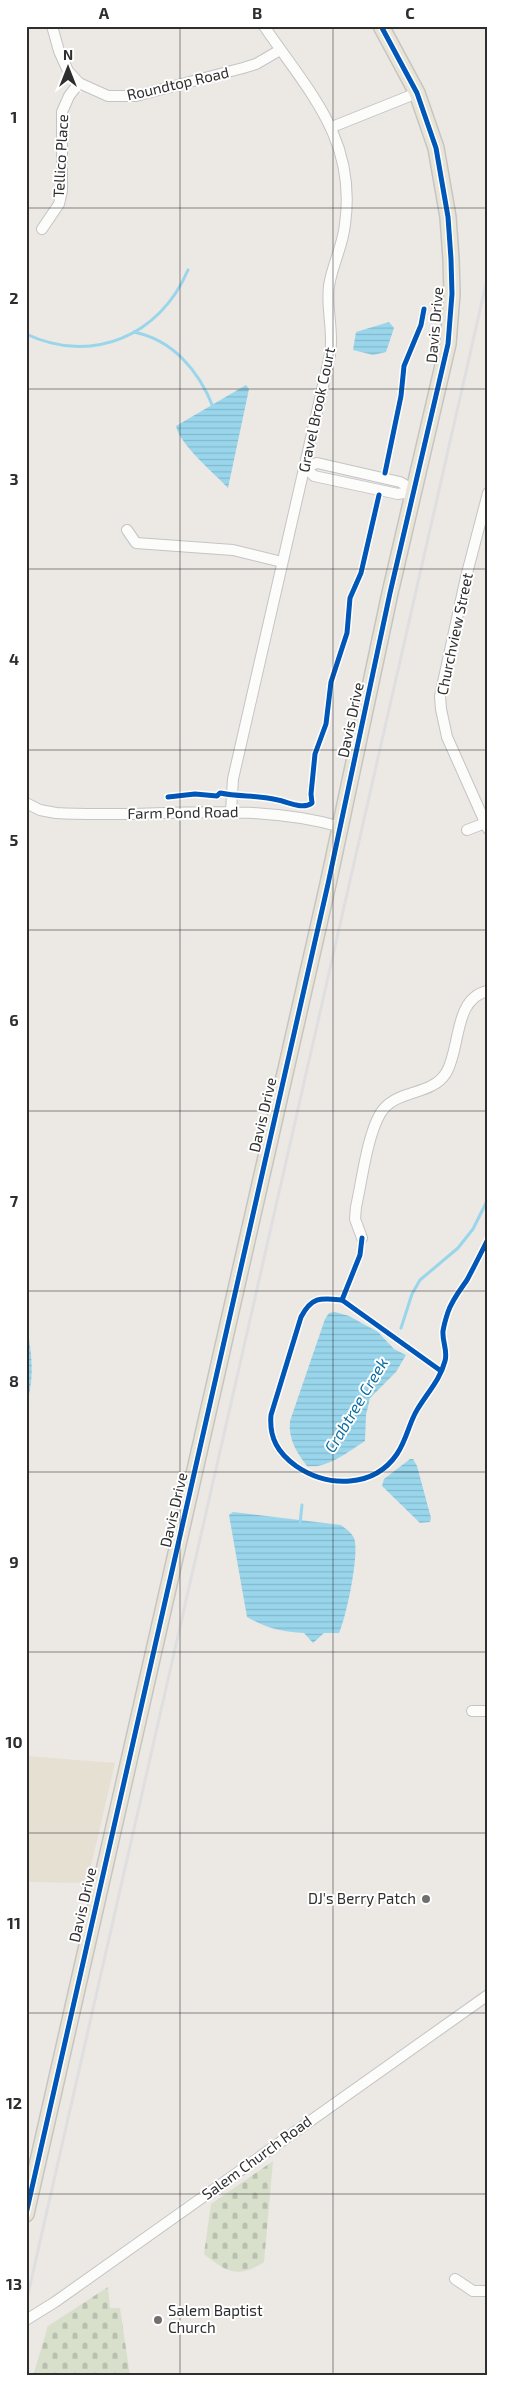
<svg xmlns="http://www.w3.org/2000/svg" width="514" height="2402" viewBox="0 0 514 2402" font-family="'Exo 2',sans-serif">
<defs>
<pattern id="cemetery-stones" width="16" height="16" patternUnits="userSpaceOnUse" patternTransform="scale(1.25)"><rect width="16" height="16" fill="#d8e0cc"/><path d="M2 7V4a2 2 0 0 1 4 0v3zM10 15v-3a2 2 0 0 1 4 0v3z" fill="#bac0b0"/></pattern>
<pattern id="water-rules" width="6" height="5" patternUnits="userSpaceOnUse" patternTransform="scale(1.25)"><rect width="6" height="5" fill="#99d6ec"/><path d="M0 2.5h6" fill="none" stroke="#84b8cb"/></pattern>
</defs>
<rect width="100%" height="100%" fill="#ece8e4"/>
<path fill="#e6e0d3" d="M26,1756l89,7 -28,120 -61,-1z"/>
<g fill="url(#cemetery-stones)">
<path d="M273,2161l-9,101c-26,17 -38,10 -60,-8l7,-50z"/>
<path d="M108,2287l2,21h10l10,68h-97l15,-50z"/>
</g>
<g fill="url(#water-rules)">
<path d="M389,322l5,6 -8,24 -13,3 -20,-5 3,-18z"/>
<path d="M246,385l3,4 -21,99c-14,-15 -48,-43 -52,-62z"/>
<path d="M335,1312l14,4 29,16 16,17 12,6 -10,17 -26,26 -4,17 -1,26c-17,11 -38,28 -58,25 -10,-13 -19,-27 -17,-45l35,-102 4,-6z"/>
<path d="M26,1337l3,2c4,26 4,43 -3,68z"/>
<path d="M410,1459h3l4,7 14,52 -1,4 -10,1 -38,-37 2,-7z"/>
<path d="M233,1512l108,13c5,4 10,7 13,13 6,15 -8,80 -15,95h-15l-11,10 -9,-10c-23,-1 -38,-5 -57,-16l-18,-102z"/>
</g>
<g fill="none" stroke-linecap="round" stroke-linejoin="round">
<g stroke="#99d6ec" stroke-width="3">
<path d="M134,332c39,8 65,39 79,75"/>
<path d="M26,334c66,31 134,2 162,-64"/>
<path d="M401,1328l11,-34 8,-14 38,-32 15,-19 15,-30"/>
<path d="M300,1524l2,-19"/>
</g>
<g stroke="#c5c4c5" stroke-width="12">
<g id="street">
<path d="M52,26l7,25 9,20 11,12 29,13h28l107,-28 13,-4 24,-14"/>
<path d="M332,127l85,-34"/>
<path d="M42,229l17,-25 3,-13v-79l7,-16 10,-13"/>
<path d="M317,463l83,19 15,9 -17,3 -84,-18 -9,-9z"/>
<path d="M488,493l-22,84 -26,119 1,13 6,28 41,92"/>
<path d="M127,530l9,13 97,7 49,12"/>
<path d="M26,803l14,7 16,3c95,6 192,-13 285,14"/>
<path d="M231,811l2,-32 97,-424c4,-23 -4,-46 -1,-69 3,-21 14,-40 16,-62 12,-85 -37,-133 -81,-198"/>
<path d="M467,830l21,-8"/>
<path d="M362,1238l-7,-19 1,-12c6,-27 11,-70 24,-93 15,-26 51,-17 66,-41 15,-24 7,-75 42,-82"/>
<path d="M472,1711h16"/>
<path d="M455,2279l18,12h15"/>
<path d="M26,2320l29,-18 433,-307"/>
</g>
</g>
<g stroke="#c6c5c4" stroke-width="18">
<path id="primary" d="M26,2214l302,-1330 62,-291 58,-249 4,-50 -1,-35 -3,-42 -12,-69 -19,-55 -36,-67"/>
</g>
<use href="#street" stroke="#fcfcfb" stroke-width="10"/>
<use href="#primary" stroke="#e8e4d6" stroke-width="15"/>
<path stroke="#dfdfe1" stroke-width="3" d="M26,2303l462,-2028"/>
<g stroke="#fff" stroke-width="8">
<g id="cycleway">
<path d="M385,473l16,-77 3,-30 17,-41 3,-16"/>
<path d="M168,797l27,-3 22,2 3,-3c20,4 38,2 58,7 10,2 25,10 34,3l-1,-9 4,-40 11,-30 5,-42 16,-49 3,-35 11,-25 18,-78"/>
<path d="M342,1300l18,-45 2,-17"/>
<path d="M441,1371l-99,-71c-21,-2 -30,-4 -41,17l-30,98c-2,23 7,38 25,51 32,22 78,22 101,-12 10,-15 12,-31 20,-44 10,-17 23,-30 28,-49 3,-10 -3,-20 -2,-30 1,-6 3,-13 5,-19 4,-12 12,-22 19,-32 7,-13 14,-27 21,-41"/>
<path d="M26,2214l302,-1330 62,-291 58,-249 4,-50 -1,-35 -3,-42 -12,-69 -19,-55 -36,-67"/>
</g>
</g>
<use href="#cycleway" stroke="#0057b8" stroke-width="5"/>
</g>
<path fill="none" stroke="#2e2e2e" stroke-width="1" stroke-opacity="0.55" d="M180,26v2350M333,26v2350M26,208h462M26,389h462M26,569h462M26,750h462M26,930h462M26,1111h462M26,1291h462M26,1472h462M26,1652h462M26,1833h462M26,2013h462M26,2194h462"/>
<g fill="#706f6e" stroke="#fff" stroke-width="2">
<circle cx="426" cy="1899" r="5"/>
<circle cx="158" cy="2320" r="5"/>
</g>
<g text-anchor="middle" stroke-width="4" stroke-linejoin="round" paint-order="stroke">
<g font-size="15" fill="#2e2e2e" stroke="#fff">
<text transform="translate(178 84) rotate(-13)" y="5">Roundtop Road</text>
<text transform="translate(61 156) rotate(-87)" y="5">Tellico Place</text>
<text transform="translate(435 325) rotate(-85)" y="5">Davis Drive</text>
<text transform="translate(317 410) rotate(-78)" y="5">Gravel Brook Court</text>
<text transform="translate(455 634) rotate(-78)" y="5">Churchview Street</text>
<text transform="translate(351 720) rotate(-78)" y="5">Davis Drive</text>
<text transform="translate(183 813) rotate(-1)" y="5">Farm Pond Road</text>
<text transform="translate(263 1115) rotate(-77)" y="5">Davis Drive</text>
<text transform="translate(174 1510) rotate(-77)" y="5">Davis Drive</text>
<text transform="translate(83 1905) rotate(-77)" y="5">Davis Drive</text>
<text transform="translate(257 2158) rotate(-36)" y="5">Salem Church Road</text>
</g>
<g font-size="15" fill="#2e2e2e" stroke="#fff" text-anchor="end">
<text x="416" y="1904">DJ's Berry Patch</text>
<text x="168" y="2316" text-anchor="start">Salem Baptist<tspan x="168" dy="17">Church</tspan></text>
</g>
<g font-size="16" font-style="italic" fill="#0d6fa3" stroke="#fff">
<text transform="translate(356 1405) rotate(-59)" y="6">Crabtree Creek</text>
</g>
</g>
<rect width="514" height="2402" fill="none" stroke="#ffffff" stroke-width="55"/>
<g transform="translate(68 68)" stroke="#ffffff" stroke-width="4" paint-order="stroke">
<path d="M0-4L9 19L0 12L-9 19Z" fill="#2e2e2e"/>
<text y="-8" font-size="14" font-weight="bold" text-anchor="middle" fill="#2e2e2e">N</text>
</g>
<rect x="28" y="28" width="458" height="2346" fill="none" stroke="#2e2e2e" stroke-width="2"/>
<g font-size="16" text-anchor="middle" font-weight="bold" fill="#2e2e2e">
<text x="104" y="19">A</text>
<text x="257" y="19">B</text>
<text x="410" y="19">C</text>
<text x="14" y="123">1</text>
<text x="14" y="304">2</text>
<text x="14" y="485">3</text>
<text x="14" y="665">4</text>
<text x="14" y="846">5</text>
<text x="14" y="1026">6</text>
<text x="14" y="1207">7</text>
<text x="14" y="1387">8</text>
<text x="14" y="1568">9</text>
<text x="14" y="1748">10</text>
<text x="14" y="1929">11</text>
<text x="14" y="2109">12</text>
<text x="14" y="2290">13</text>
</g>
</svg>
